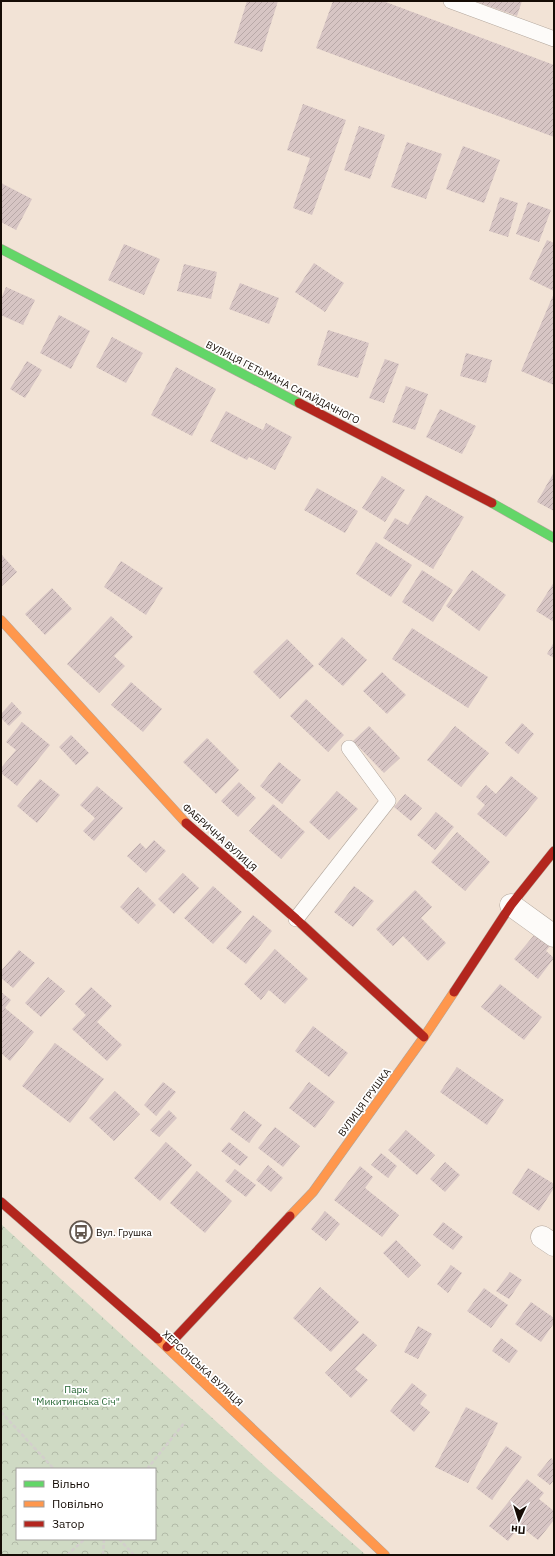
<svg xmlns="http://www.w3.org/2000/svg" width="555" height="1556" viewBox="0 0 555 1556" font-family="'IBM Plex Sans',sans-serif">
<defs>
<pattern id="park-crowns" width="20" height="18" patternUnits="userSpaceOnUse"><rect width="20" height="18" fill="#cfdac4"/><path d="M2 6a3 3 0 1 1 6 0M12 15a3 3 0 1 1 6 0" fill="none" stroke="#b1baa7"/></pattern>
<pattern id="building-hatch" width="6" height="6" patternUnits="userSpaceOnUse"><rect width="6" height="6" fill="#d7c5c4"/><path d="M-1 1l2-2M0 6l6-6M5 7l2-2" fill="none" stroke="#b8a8a7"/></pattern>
</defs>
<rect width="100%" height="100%" fill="#f2e3d6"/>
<path fill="url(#park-crowns)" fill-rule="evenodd" d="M1,1224l268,246 97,85h-365zM17,1469h138v70h-138z"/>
<g fill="url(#building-hatch)">
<path d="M247,1h31l-16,51 -28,-9z"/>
<path d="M333,1h50l171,64v72l-238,-89z"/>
<path d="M474,1h48l-5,15z"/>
<path d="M303,104l43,16 -34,95 -19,-7 17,-50 -23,-8z"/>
<path d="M359,126l26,9 -15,44 -26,-9z"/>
<path d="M407,142l35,12 -16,45 -35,-12z"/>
<path d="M463,146l37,14 -16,43 -38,-14z"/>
<path d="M1,183l31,16 -16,31 -15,-8z"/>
<path d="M500,197l18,6 -10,34 -19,-6z"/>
<path d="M528,202l23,8 -12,32 -23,-8z"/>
<path d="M547,240l7,3v48l-25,-12z"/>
<path d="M124,244l36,15 -16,36 -36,-15z"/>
<path d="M314,263l30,20 -19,29 -30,-20z"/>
<path d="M184,264l33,8 -6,27 -34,-8z"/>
<path d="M240,283l39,15 -10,26 -40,-15z"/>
<path d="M6,287l29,13 -12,25 -22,-10v-16z"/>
<path d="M554,293v92l-33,-14z"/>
<path d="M59,315l31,16 -19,38 -31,-16z"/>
<path d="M328,330l41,13 -11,35 -41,-13z"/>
<path d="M112,337l31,16 -17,30 -30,-16z"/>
<path d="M466,353l26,7 -6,23 -26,-7z"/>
<path d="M385,359l14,5 -15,39 -15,-5z"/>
<path d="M27,361l15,9 -17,28 -15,-9z"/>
<path d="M176,367l40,22 -24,47 -41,-21z"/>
<path d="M406,386l22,8 -13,36 -23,-8z"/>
<path d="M440,409l36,17 -14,28 -36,-17z"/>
<path d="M226,411l37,19 3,-7 26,14 -17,33 -26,-13 -2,3 -37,-19z"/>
<path d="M554,472v39l-17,-9z"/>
<path d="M382,476l23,14 -20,32 -23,-14z"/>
<path d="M317,488l41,23 -13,22 -41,-23z"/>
<path d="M426,495l38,22 -31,52 -50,-31 12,-20 13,7z"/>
<path d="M376,542l36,23 -21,32 -35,-23z"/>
<path d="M1,554l16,18 -16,15z"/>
<path d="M121,561l42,27 -17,27 -42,-28z"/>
<path d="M422,570l31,20 -20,32 -31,-20z"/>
<path d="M472,570l34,25 -27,36 -33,-25z"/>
<path d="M554,582v40l-18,-11z"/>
<path d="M52,588l20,21 -27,26 -20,-21z"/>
<path d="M111,616l22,21 -19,19 11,10 -26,27 -32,-29z"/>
<path d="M412,628l76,49 -20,31 -76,-49z"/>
<path d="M342,637l25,23 -24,26 -25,-22z"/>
<path d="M287,639l27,27 -34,33 -27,-27z"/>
<path d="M554,642v16l-7,-4z"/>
<path d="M382,672l24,23 -19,19 -24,-23z"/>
<path d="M131,682l31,27 -19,23 -32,-27z"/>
<path d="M306,699l38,36 -16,17 -38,-36z"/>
<path d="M12,702l10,11 -13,13 -8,-8v-4z"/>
<path d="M22,722l28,23 -33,41 -16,-13v-5l15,-18 -10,-8z"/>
<path d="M522,723l12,11 -16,20 -13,-11z"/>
<path d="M369,726l31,32 -16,15 -31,-32z"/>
<path d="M455,726l34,27 -28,34 -34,-27z"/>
<path d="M71,735l18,18 -13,12 -17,-18z"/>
<path d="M207,738l32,32 -23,24 -33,-32z"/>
<path d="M279,762l22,18 -19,24 -22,-18z"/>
<path d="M511,776l27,22 -32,39 -29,-23 8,-9 -9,-8 10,-12 10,9z"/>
<path d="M40,779l20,16 -23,28 -20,-17z"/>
<path d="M239,782l17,16 -18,19 -17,-16z"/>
<path d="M97,786l26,22 -29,33 -11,-10 12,-13 -15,-13z"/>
<path d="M337,791l21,18 -29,31 -20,-18z"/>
<path d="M405,794l17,14 -11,13 -17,-14z"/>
<path d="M273,804l32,28 -24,27 -32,-28z"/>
<path d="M436,812l18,15 -19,23 -18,-15z"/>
<path d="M457,832l33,30 -25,29 -34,-29z"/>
<path d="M154,840l12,11 -20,22 -19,-17 13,-13 6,6z"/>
<path d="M183,873l16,15 -25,26 -16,-15z"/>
<path d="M213,886l29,26 -29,32 -29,-26z"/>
<path d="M354,886l20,15 -21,26 -19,-15z"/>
<path d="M138,887l18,18 -18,19 -18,-17z"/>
<path d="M415,890l17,17 -11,11 25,25 -18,18 -25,-25 -10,10 -17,-17z"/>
<path d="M253,915l19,16 -26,33 -20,-16z"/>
<path d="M535,934l15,12 -4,5 8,7 -16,21 -24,-20z"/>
<path d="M275,949l33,30 -23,25 -16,-14 -8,10 -17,-16z"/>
<path d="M19,950l16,13 -22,25 -12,-10v-7z"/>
<path d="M48,977l17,14 -24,26 -16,-14z"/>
<path d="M500,984l42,33 -18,23 -43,-33z"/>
<path d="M91,987l21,19 -15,16 25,23 -15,16 -35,-32 14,-14 -11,-11z"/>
<path d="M1,992l10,8 -6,8 29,24 -24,29 -9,-8z"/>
<path d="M313,1026l35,27 -19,24 -34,-26z"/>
<path d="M55,1043l49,36 -34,44 -48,-37z"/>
<path d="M457,1067l47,33 -17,25 -47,-33z"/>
<path d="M163,1082l13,10 -20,24 -12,-11z"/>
<path d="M309,1082l26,20 -20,26 -26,-20z"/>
<path d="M115,1091l25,23 -26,27 -25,-23z"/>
<path d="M169,1110l8,8 -18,19 -9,-7z"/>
<path d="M244,1111l18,14 -13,18 -19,-14z"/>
<path d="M275,1127l25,19 -17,21 -25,-19z"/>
<path d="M406,1130l29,25 -18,20 -29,-25z"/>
<path d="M166,1142l26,23 -32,36 -26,-23z"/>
<path d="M229,1142l19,15 -8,9 -19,-15z"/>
<path d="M381,1153l16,13 -9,12 -17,-13z"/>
<path d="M445,1162l15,13 -15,17 -15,-13z"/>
<path d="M268,1165l15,13 -12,14 -15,-12z"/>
<path d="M360,1166l13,11 -8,11 34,27 -17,22 -48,-37z"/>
<path d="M528,1168l26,16v4l-15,23 -27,-18z"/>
<path d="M235,1169l21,16 -10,12 -21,-16z"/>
<path d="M197,1171l35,30 -27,32 -35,-30z"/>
<path d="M325,1211l15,13 -14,17 -15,-12z"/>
<path d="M443,1222l20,15 -10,13 -20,-15z"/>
<path d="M396,1240l25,25 -13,13 -25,-25z"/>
<path d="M451,1265l11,8 -14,20 -11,-9z"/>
<path d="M510,1272l12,8 -13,19 -13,-8z"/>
<path d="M320,1287l39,35 -28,30 -38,-34z"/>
<path d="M484,1288l24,17 -17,23 -24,-17z"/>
<path d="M531,1302l23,16v5l-13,19 -26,-18z"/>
<path d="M418,1326l14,8 -14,25 -14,-7z"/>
<path d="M363,1333l14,12 -22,24 13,11 -17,18 -26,-25z"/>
<path d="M501,1338l17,13 -9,12 -17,-12z"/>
<path d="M412,1383l15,12 -7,9 10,8 -16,20 -24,-21z"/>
<path d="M466,1407l32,16 -30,60 -33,-16z"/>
<path d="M506,1446l16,11 -30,43 -16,-12z"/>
<path d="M551,1458l3,3v19l-4,5 -13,-10z"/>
<path d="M527,1479l17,14 -5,6 15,12v9l-16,20 -18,-14 -12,15 -19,-15z"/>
</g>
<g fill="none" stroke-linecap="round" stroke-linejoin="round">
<g stroke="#b2a69c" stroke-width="16">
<g id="lane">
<path d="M451,1l103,38"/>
<path d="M296,919l92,-118 -39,-53"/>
</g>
</g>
<g stroke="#b2a69c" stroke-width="23">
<g id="street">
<path d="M511,905l43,31"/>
<path d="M542,1237l12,8"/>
</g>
</g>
<g stroke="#b2a69c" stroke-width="10">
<g id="fast">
<path d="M1,249l298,154"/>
<path d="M492,503l62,35"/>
</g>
</g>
<g stroke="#b2a69c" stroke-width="10">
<g id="slow">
<path d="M1,620l185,203"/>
<path d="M290,1216l23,-24 111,-155 30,-45"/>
<path d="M158,1339l227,216"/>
</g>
</g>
<g stroke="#b2a69c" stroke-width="10">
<g id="jam">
<path d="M299,403l193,100"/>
<path d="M186,823l110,96 128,118"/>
<path d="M454,992l57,-87 43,-54"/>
<path d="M1,1202l157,137"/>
<path d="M167,1347l123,-131"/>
</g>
</g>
<g stroke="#d3cfcc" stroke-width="2.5" stroke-dasharray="4 2" stroke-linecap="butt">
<path d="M1,1412l53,57"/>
<path d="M147,1469l38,-47"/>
<path d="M119,1539l15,16"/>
<path d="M67,1555l18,-16"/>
<path d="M103,1555l1,-16"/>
</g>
<use href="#lane" stroke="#fdfbf9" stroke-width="15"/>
<use href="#street" stroke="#fdfbf9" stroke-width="22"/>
<use href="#fast" stroke="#63d668" stroke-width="9"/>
<use href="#slow" stroke="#ff974d" stroke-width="9"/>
<use href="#jam" stroke="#b3261e" stroke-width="9"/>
</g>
<defs>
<g id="bus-ring" transform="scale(1.15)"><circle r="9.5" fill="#fff" stroke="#62574e" stroke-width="1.5"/><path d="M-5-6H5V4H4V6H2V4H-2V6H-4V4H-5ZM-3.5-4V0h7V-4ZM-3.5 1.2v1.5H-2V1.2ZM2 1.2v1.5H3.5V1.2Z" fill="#62574e"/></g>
</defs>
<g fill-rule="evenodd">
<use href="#bus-ring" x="81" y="1232"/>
</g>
<g text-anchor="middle" stroke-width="3.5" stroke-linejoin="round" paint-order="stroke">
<g font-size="10" fill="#150c05" stroke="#fff">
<text transform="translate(283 382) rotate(27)" y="4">ВУЛИЦЯ ГЕТЬМАНА САГАЙДАЧНОГО</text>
<text transform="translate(220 837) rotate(42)" y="4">ФАБРИЧНА ВУЛИЦЯ</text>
<text transform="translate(364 1102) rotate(-54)" y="4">ВУЛИЦЯ ГРУШКА</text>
<text transform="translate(203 1368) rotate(43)" y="4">ХЕРСОНСЬКА ВУЛИЦЯ</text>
</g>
<g font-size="10" fill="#150c05" stroke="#fff" text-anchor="start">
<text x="96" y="1236">Вул. Грушка</text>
</g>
<g font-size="10" fill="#246532" stroke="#fff">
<text x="76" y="1393">Парк<tspan x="76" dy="12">"Микитинська Січ"</tspan></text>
</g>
</g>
<rect width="555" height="1556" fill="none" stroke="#150c05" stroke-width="4"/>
<rect x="16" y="1468" width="140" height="72" fill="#ffffff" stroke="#a19e9b"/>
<rect x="24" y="1481" width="20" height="6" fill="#63d668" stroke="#a19e9b"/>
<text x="52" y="1488" font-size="12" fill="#150c05">Вільно</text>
<rect x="24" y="1501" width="20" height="6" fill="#ff974d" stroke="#a19e9b"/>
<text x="52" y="1508" font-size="12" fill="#150c05">Повільно</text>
<rect x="24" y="1521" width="20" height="6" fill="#b3261e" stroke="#a19e9b"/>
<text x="52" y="1528" font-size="12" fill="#150c05">Затор</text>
<g transform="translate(519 1520) rotate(184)" stroke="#ffffff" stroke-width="3" paint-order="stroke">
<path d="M0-3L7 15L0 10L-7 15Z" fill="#150c05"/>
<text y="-6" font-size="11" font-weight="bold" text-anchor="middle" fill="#150c05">Пн</text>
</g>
</svg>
